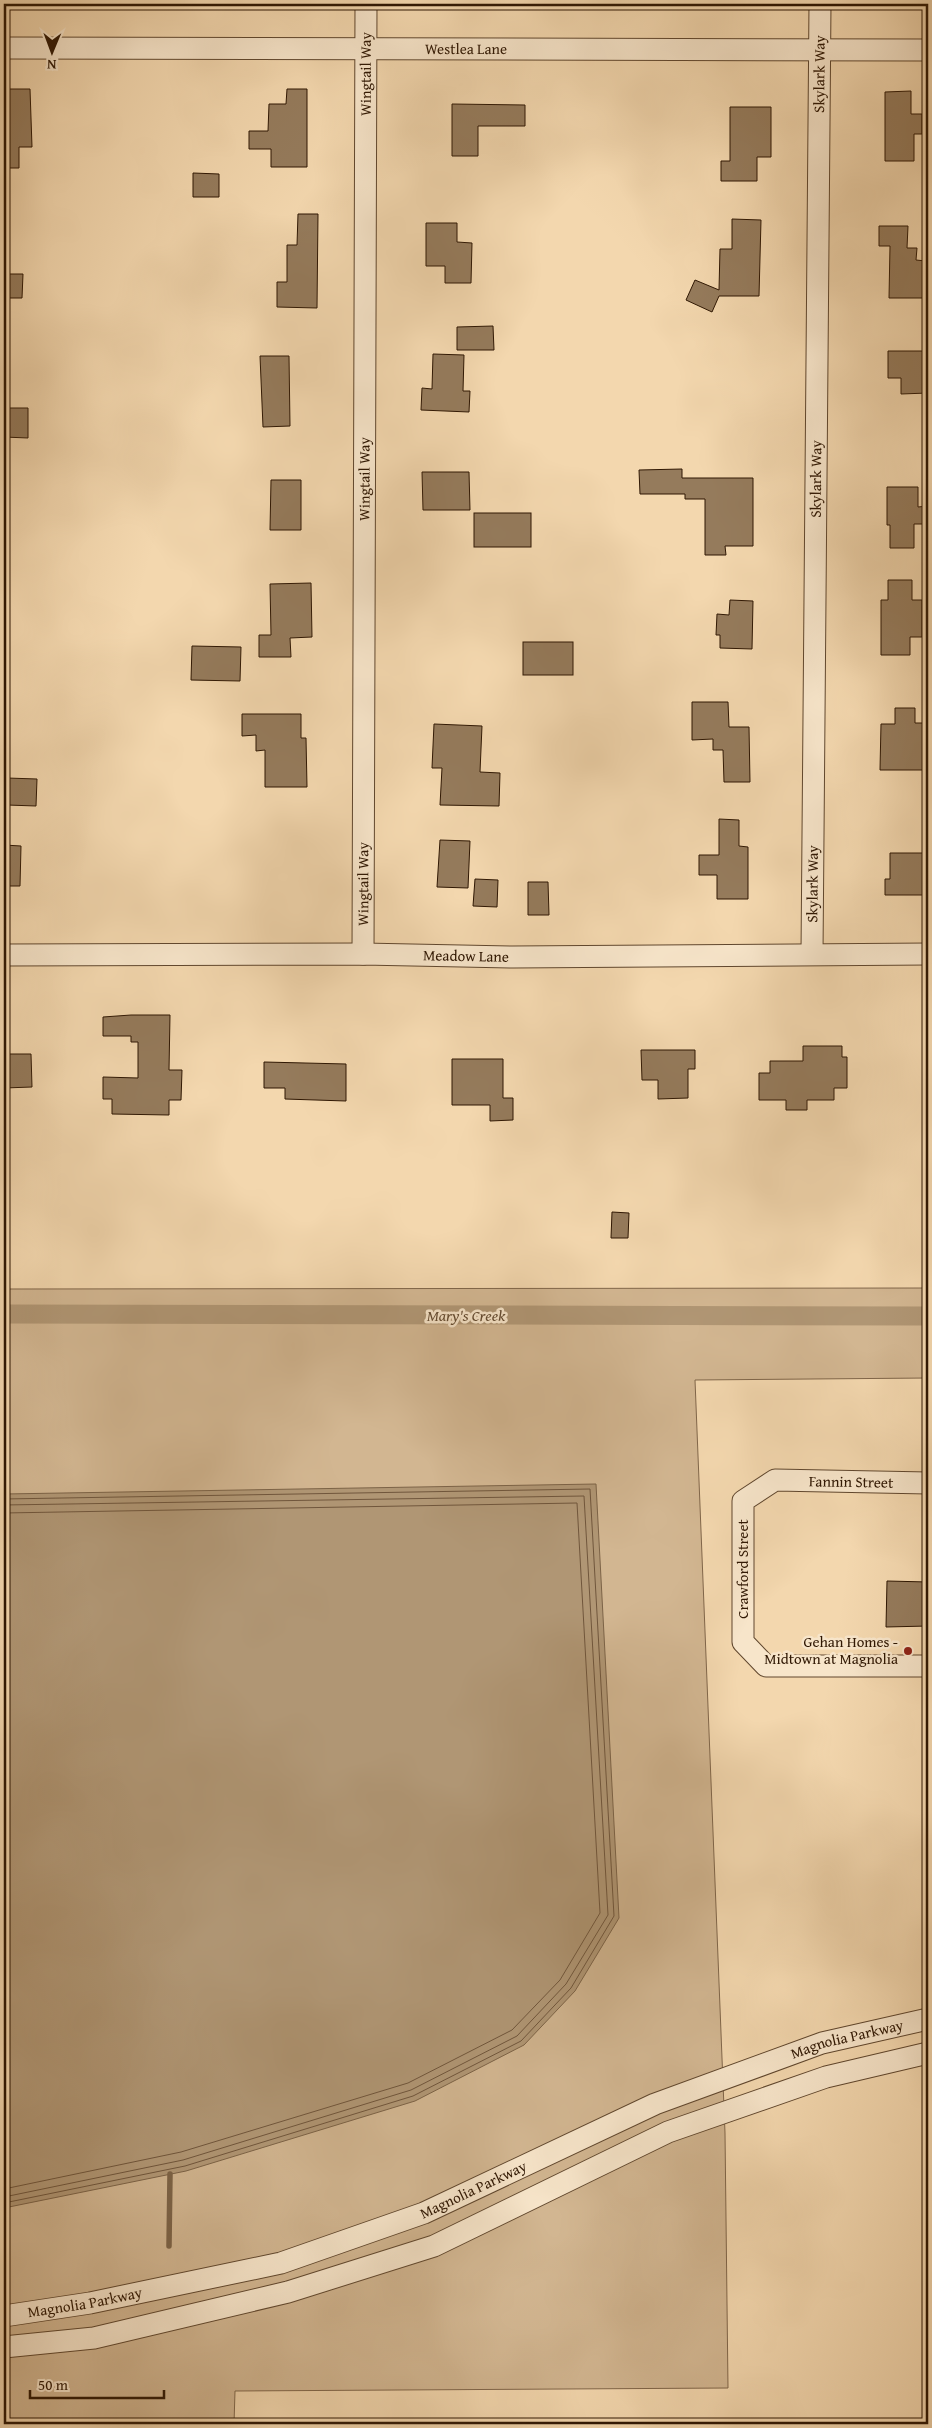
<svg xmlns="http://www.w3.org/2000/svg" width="932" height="2428" viewBox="0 0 932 2428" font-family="'Gentium Book Plus',serif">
<rect width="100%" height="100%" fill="#f3d7ae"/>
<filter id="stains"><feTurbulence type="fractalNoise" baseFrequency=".004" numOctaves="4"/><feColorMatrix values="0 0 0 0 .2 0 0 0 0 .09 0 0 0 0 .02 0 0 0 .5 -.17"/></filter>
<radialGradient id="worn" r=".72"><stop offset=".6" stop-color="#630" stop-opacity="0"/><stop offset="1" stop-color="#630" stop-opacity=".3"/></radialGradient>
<path fill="#d2b691" stroke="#80664a" d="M928,1288v90l-233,2 30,753 3,255 -493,3 -1,33h-230v-1135z"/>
<path fill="#b09674" stroke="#7c6347" d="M596,1484l23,434 -44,73 -51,54 -109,56 -229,70 -182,37v-714z"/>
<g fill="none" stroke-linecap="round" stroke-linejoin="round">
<g stroke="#70563c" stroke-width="1">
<path d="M4,1499l586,-10 24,427 -43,72 -50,53 -108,55 -228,70 -181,37"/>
<path d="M4,1505l580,-9 24,419 -42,69 -49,52 -106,54 -228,70 -179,37"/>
<path d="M4,1513l573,-10 23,410 -40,67 -48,50 -104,53 -227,69 -177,37"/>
</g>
<path stroke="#7c6347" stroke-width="5.5" d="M169,2246l1,-72"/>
<path stroke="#b09674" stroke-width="19" d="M4,1314l924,2"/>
</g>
<g fill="#957b5c" stroke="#2f1703">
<path d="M4,89h26l2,58h-13v21h-15z"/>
<path d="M287,89h20v78h-36v-18h-22v-18h19l1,-27h17z"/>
<path d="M911,91v23h11v20h-8v27h-29v-69z"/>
<path d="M452,104l73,1v21h-47v30h-26z"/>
<path d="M730,107h41v50h-14v24h-36v-20h9z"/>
<path d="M193,173l26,1v23h-26z"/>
<path d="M298,214h20l-1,94 -40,-1v-25h10v-37h10z"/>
<path d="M732,219l29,1 -2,76h-40l-7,16 -26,-12 9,-20 24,10 1,-41h12z"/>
<path d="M426,223h31v19l15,1 -1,40h-26v-17h-19z"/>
<path d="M879,226h29l-1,22h10l-1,12 10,1 -1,37h-36l1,-52h-11z"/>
<path d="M4,274h19l-1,24h-18z"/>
<path d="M493,326l1,24h-37v-23z"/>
<path d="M888,351h40v42l-27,1v-16h-13z"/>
<path d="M433,354l31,1 -1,36h7l-1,21 -48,-2 1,-22 10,1z"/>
<path d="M260,356h29l1,70 -27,1z"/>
<path d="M4,408h24v30l-24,-1z"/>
<path d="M682,469v9h71v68h-28l1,9h-21v-56h-20v-5h-45l-1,-24z"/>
<path d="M422,472h47l1,38h-47z"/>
<path d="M271,480h30v50h-31z"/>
<path d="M887,487h31v20l10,-1v18h-14v24h-24v-23h-3z"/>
<rect x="474" y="513" width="57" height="34"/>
<path d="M888,580h24v20h10v37h-12v18h-29v-55h7z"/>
<path d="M311,583l1,54 -22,1 1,19h-32v-22h12l-1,-51z"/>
<path d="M730,600l23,1 -1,48 -32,-1v-13h-4l1,-21 12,1z"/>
<rect x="523" y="642" width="50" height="33"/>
<path d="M192,646l49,1 -1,34 -49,-1z"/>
<path d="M692,702h36l1,25h20l1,55h-26l-1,-32h-10v-11l-21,1z"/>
<path d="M895,708h20v15h13v27h-4v20h-44l1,-46h14z"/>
<path d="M242,714h59v24h5l1,49h-42v-37l-9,1v-16l-14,1z"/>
<path d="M434,724l48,2 -2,46 20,1 -1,33 -59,-1 2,-37h-10z"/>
<path d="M7,778l30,1 -1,27 -29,-1z"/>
<path d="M719,819l20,1v26l9,1v52h-31v-24h-18v-20h20z"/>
<path d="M440,840l30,1 -2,47 -31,-1z"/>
<path d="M4,845l17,1 -1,40h-16z"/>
<path d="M890,853h38v42h-43v-16h5z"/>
<path d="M475,879l23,1 -1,27 -24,-1z"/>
<path d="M528,882h20l1,33h-21z"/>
<path d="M131,1015h39l-1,55h13l-1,30h-12v15l-57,-1v-15h-9v-22l35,1v-36h-7v-6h-28v-19z"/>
<path d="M803,1046h39v11h5v31h-13v12h-27v10h-21v-10h-27v-27h11v-12h33z"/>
<path d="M641,1050h54v19h-7v29l-30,1v-19h-16z"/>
<path d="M4,1054h27l1,33 -28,1z"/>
<path d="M452,1059h51v39h10v22l-23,1v-16h-38z"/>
<path d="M264,1062l82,2v37l-61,-2v-11h-21z"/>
<path d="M612,1212l17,1 -1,25h-17z"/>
<path d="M887,1581l41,1v44l-42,1z"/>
</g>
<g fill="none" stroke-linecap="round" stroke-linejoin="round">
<g stroke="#60472e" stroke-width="23">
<g id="minor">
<path id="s1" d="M4,48l924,2"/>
<path id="s2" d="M363,954l3,-950"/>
<path id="s3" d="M812,954l8,-950"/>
<path id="s4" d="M4,955l359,-1 150,3 415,-3"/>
<path d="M928,1483l-153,-3 -32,21v141l23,24h162"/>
<path id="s5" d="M4,2316l86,-13 191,-40 143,-50 231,-109 167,-61 106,-24"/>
<path d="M4,2347l90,-9 194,-46 146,-46 234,-114 158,-55 102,-24"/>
</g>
</g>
<use href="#minor" stroke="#f7e5ca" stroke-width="21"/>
</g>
<circle fill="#8f2418" stroke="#f7e5ca" stroke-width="2" cx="908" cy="1651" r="5"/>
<g text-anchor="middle" stroke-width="5" stroke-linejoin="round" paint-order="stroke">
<g font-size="15" fill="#2f1703" stroke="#f7e5ca">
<text dy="5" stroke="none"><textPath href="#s1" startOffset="462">Westlea Lane</textPath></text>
<text dy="5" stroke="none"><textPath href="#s2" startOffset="880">Wingtail Way</textPath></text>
<text dy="5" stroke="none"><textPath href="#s3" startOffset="880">Skylark Way</textPath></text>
<text dy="5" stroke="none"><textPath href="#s2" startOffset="475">Wingtail Way</textPath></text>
<text dy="5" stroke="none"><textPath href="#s3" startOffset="475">Skylark Way</textPath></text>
<text dy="5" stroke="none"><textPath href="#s2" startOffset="70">Wingtail Way</textPath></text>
<text dy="5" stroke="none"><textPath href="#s3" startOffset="70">Skylark Way</textPath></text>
<text dy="5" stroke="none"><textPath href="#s4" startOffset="462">Meadow Lane</textPath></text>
<text transform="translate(851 1482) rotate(1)" y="5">Fannin Street</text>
<text transform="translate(743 1569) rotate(-90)" y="5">Crawford Street</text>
<text dy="5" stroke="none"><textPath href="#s5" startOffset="892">Magnolia Parkway</textPath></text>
<text dy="5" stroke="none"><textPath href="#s5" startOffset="488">Magnolia Parkway</textPath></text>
<text dy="5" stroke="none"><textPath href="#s5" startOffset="82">Magnolia Parkway</textPath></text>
</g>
<g font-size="15" fill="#2f1703" stroke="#f7e5ca" text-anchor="end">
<text x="898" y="1647">Gehan Homes -<tspan x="898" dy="17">Midtown at Magnolia</tspan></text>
</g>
<g font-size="16" font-style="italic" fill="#634a30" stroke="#f7e5ca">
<text x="466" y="1321">Mary's Creek</text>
</g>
</g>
<rect width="932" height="2428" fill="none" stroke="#f3d7ae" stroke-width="20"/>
<rect x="5" y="5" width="922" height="2418" fill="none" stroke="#2f1703" stroke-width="2.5"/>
<rect x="10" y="10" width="912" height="2408" fill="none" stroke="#2f1703"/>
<g transform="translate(52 52) rotate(181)" stroke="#f7e5ca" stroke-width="4" paint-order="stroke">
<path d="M0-4L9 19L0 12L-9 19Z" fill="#2f1703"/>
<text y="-8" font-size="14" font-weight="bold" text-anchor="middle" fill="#2f1703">N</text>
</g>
<path d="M30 2390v8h134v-8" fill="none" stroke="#2f1703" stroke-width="2.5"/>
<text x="38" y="2390" font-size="15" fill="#2f1703" stroke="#f7e5ca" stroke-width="4" paint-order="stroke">50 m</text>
<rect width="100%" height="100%" filter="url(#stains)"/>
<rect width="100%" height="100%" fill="url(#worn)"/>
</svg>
